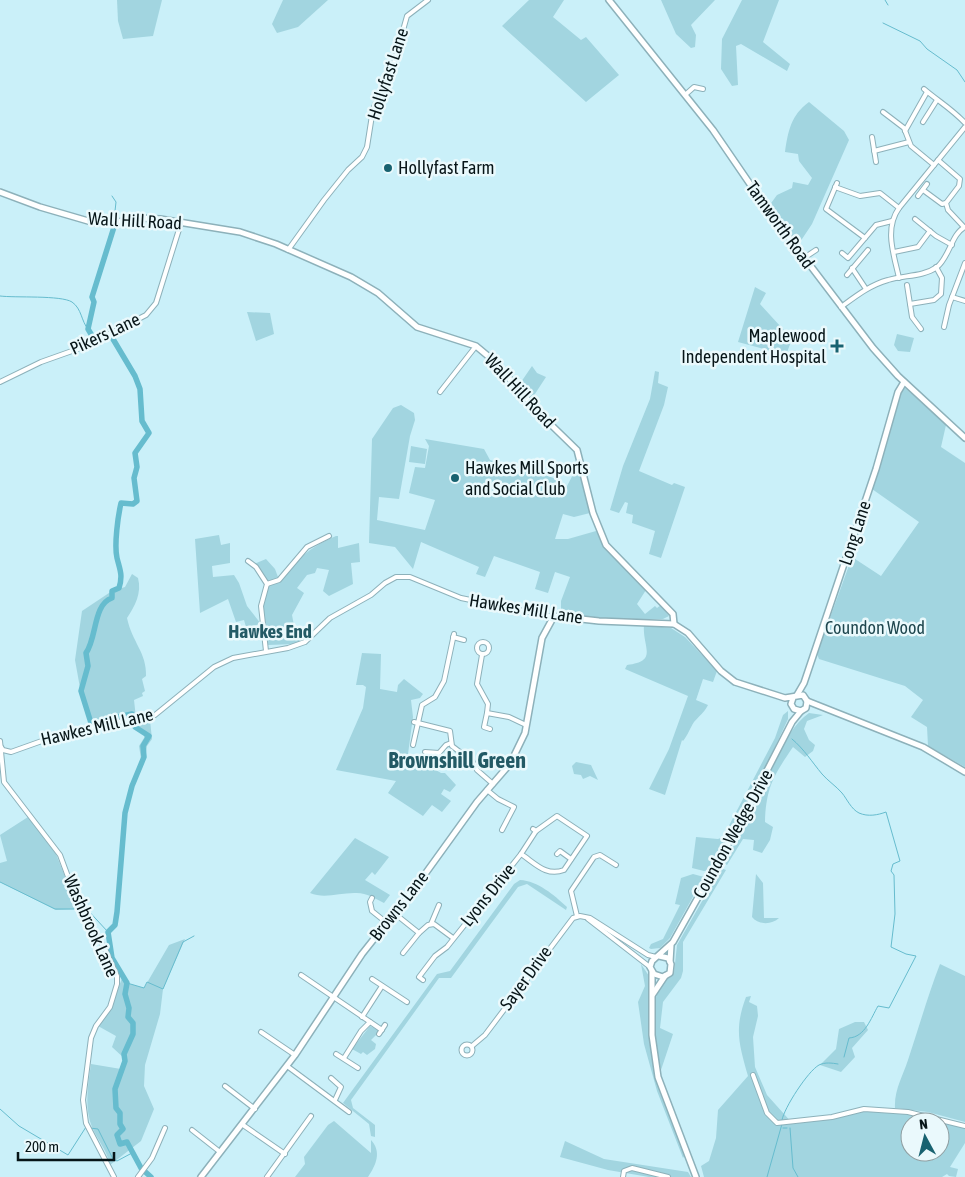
<svg xmlns="http://www.w3.org/2000/svg" width="965" height="1177" viewBox="0 0 965 1177" font-family="'Asap Condensed',sans-serif">
<rect width="100%" height="100%" fill="#caf0f9"/>
<g fill="#a2d5e0" fill-rule="evenodd">
<path d="M117,0h45l-9,36 -30,3 -5,-18z"/>
<path d="M283,0h45l-30,27 -21,6 -5,-9z"/>
<path d="M529,0h35l-11,17 28,23 5,-3 33,38 -33,27 -84,-76z"/>
<path d="M661,0h54l-24,25 5,10 -1,12 -4,1 -15,-14z"/>
<path d="M742,0h37l-16,42 27,22 -3,7 -46,-27 -5,2 2,39 -6,1 -11,-17 1,-30z"/>
<path d="M809,102l35,29 5,9 -37,84 -14,21 -29,-39 8,-11 15,-7 1,-6 15,3 4,-7 -13,-17 -1,-7 -13,-2c3,-21 6,-37 24,-50z"/>
<path d="M755,287l11,6 -6,11 32,35 -6,16 -48,-13z"/>
<path d="M247,312l23,1 4,21 -18,7z"/>
<path d="M897,334l17,4 -4,14 -12,-1 -4,-6z"/>
<path d="M532,366l5,7 9,4 -15,23 -12,-15z"/>
<path d="M655,371l4,1 -1,11 10,4 -4,18 -25,66 33,14 2,-2 11,4 -24,71 -12,-4 6,-23 -23,-8 1,-8 -7,-2 2,-10 -3,-1 -6,11 -9,-3 13,-44 27,-67z"/>
<path d="M905,388l41,37 -5,22 24,16v304l-37,-21 -1,-19 -16,-10 12,-17 -18,-14 -86,-27 -2,-5 35,-97 29,19 38,-54 -47,-33 28,-96z"/>
<path d="M401,405l13,8 1,7 -5,16 -11,63 -20,-2 -2,23 48,10 10,-30 -26,-7 6,-26 10,1 4,-22 -4,-7 59,10 6,11 34,11 2,-3 30,11 10,9 13,-25 11,50 -16,4 -11,-3 -8,25h13l28,-8 12,21 38,38 -9,14 8,10 10,-8 2,2 4,-3 8,11 -6,3h-57l-45,-7v-11l9,-24 -15,-5 -7,21 -13,-4 5,-17 -46,-16 -9,21 -9,-3 3,-7 -58,-25 -8,27 -18,-22 -26,-4 3,-104 21,-31z"/>
<path d="M411,446l16,3 -2,15 -16,-2z"/>
<path d="M219,535l2,10 9,-2v20l-18,3 1,11 21,-2 5,8 8,23 14,18 -15,3 -2,-7 -8,2 -8,-23 -28,14 -5,-74z"/>
<path d="M336,536h2v12l21,-5 1,19 -9,1 2,21 -24,12 -6,-5 6,-21 -12,-2 -2,5 -8,2 -10,13 7,5 -12,22 3,16 15,5 -14,8 -28,1 -5,-40 6,-20 -3,-7 -12,-14 12,-5 9,10 3,8 4,-3 4,2c15,-21 25,-29 50,-40z"/>
<path d="M132,574l6,4c4,15 -3,28 -11,40 5,24 20,35 19,58l-4,3 3,12 -3,2 1,3 -9,4 2,18 -45,5 -9,-24 -7,-39 7,-49 30,-20 13,-4z"/>
<path d="M644,625l27,3 14,9 32,34 -4,11 -10,-3 -7,21 12,5c-4,8 -9,11 -14,17 -4,6 -6,13 -11,19l-1,-1 -17,55 -16,-6 20,-40 19,-53 -63,-27 2,-4c32,-4 15,-18 17,-40z"/>
<path d="M362,653l19,1 -1,35 17,3 1,-7 6,-6 19,15 -3,4 -9,2 2,17 -5,37 33,19h4l11,12 -6,7 -6,-3 -3,5 10,7 -9,11 -10,-7 -9,11 -35,-23 8,-12 -60,-11 27,-62 3,-21 -3,-2h-7z"/>
<path d="M788,711v8l-20,43 -58,108 -6,1 -12,-3 4,-31 22,2 5,-2 52,-99 8,-23z"/>
<path d="M809,713l14,2 -16,6 -3,8 5,11 6,5 -2,6 -8,6 -12,-10c-19,28 -27,40 -28,75l8,5 -3,13 -8,13 -9,-3 1,-10 -11,-1 -16,26 -3,-2c9,-17 20,-33 29,-50 15,-29 29,-82 56,-100z"/>
<path d="M150,720l2,19 -5,7 -2,14 -4,-1 -2,-13 5,-8v-3l-15,-11z"/>
<path d="M576,762l15,3 7,15 -8,-4 -7,3 -2,-4 -7,-1 -2,-8z"/>
<path d="M28,817l28,37 22,55 -22,1 -56,-28v-19l7,-2 -7,-26z"/>
<path d="M355,838l34,19 -14,18 -3,-3 -7,8 25,15 -6,8c-10,-5 -18,-11 -30,-10 -15,0 -30,6 -44,0z"/>
<path d="M721,868l5,2 -43,72v29l-2,7 -18,24 -3,26 13,6 -12,36c-5,-20 -11,-60 -3,-79 4,-8 10,-12 16,-18l3,-28z"/>
<path d="M693,874l11,3 -34,61 -10,10 -9,1 -2,-1 2,-4 12,-5 17,-34 -5,-1 6,-26z"/>
<path d="M756,874l7,9 1,35h15c-7,7 -21,7 -27,-1z"/>
<path d="M520,880c18,1 34,15 47,27l-1,3 -39,-26 -9,3 -67,91h-12l-88,122 2,8 22,17v12l-4,-1 -2,-12 -26,-21 94,-129 13,-3 64,-87z"/>
<path d="M185,939l-22,50 -3,25 -15,51 -1,21 10,23 -13,32 -31,24c-3,-15 -12,-24 -18,-38 -8,-20 -4,-42 -1,-63l30,5 4,-10 -13,-12 4,-11 -18,-10 12,-15 12,-33 5,5 17,5 25,-43z"/>
<path d="M641,964l8,12v39l3,45 8,33 25,62 -2,3 -26,-67 -13,-47 -6,-42 7,-16z"/>
<path d="M940,964l25,12v146l-37,-10 -33,-4c-1,-18 8,-32 13,-48 11,-33 20,-65 32,-96z"/>
<path d="M751,996l-2,6 8,4 1,10 -5,21 2,30 12,28 26,29 72,-13 43,3 57,13v16l-15,24 8,2 -2,8 -7,-1 -2,-2 -5,3h-238l-3,-11 8,-5 7,-23 2,-28 30,-34c-9,-32 -14,-47 -2,-79zM910,1122h30v30h-30z"/>
<path d="M855,1022h9l4,8 -16,18 3,9 -14,15 -21,-7 16,-16 3,-20z"/>
<path d="M370,1026l10,5 -9,9 5,4 -1,5 -8,6 -4,-3 -2,2 -9,-5z"/>
<path d="M334,1121l37,32v-13c11,12 5,25 -3,37h-73l10,-13 -1,-7 24,-32z"/>
<path d="M565,1141l39,18 84,13 3,5h-42l-41,-7 -48,-13z"/>
</g>
<g fill="none" stroke-linecap="round" stroke-linejoin="round">
<g stroke="#66bcce" stroke-width="1">
<path d="M885,0l3,5"/>
<path d="M883,23l37,18 7,8 30,21 8,12"/>
<path d="M112,196l4,6 -2,18"/>
<path d="M0,296c15,2 61,-1 72,6 10,7 9,19 16,27"/>
<path d="M792,739c12,10 20,23 30,35 6,7 14,12 20,19 5,6 9,16 17,20 9,4 19,2 27,-1l14,49 -7,3 -2,7 3,4 1,39 -4,33 15,7 10,2 -27,52 -11,-2c-7,12 -13,31 -29,32l-5,19"/>
<path d="M0,882l55,27h22"/>
<path d="M84,906l24,26"/>
<path d="M127,983l17,5 3,-6 16,7 20,-47 11,-6"/>
<path d="M0,1109l19,17 49,29 18,-28"/>
<path d="M782,1120c2,-12 26,-49 37,-55 6,-3 13,-2 19,-1"/>
<path d="M90,1128l8,1 15,30 4,2 15,-8"/>
<path d="M783,1128h4"/>
<path d="M790,1128l3,40 5,9"/>
<path d="M767,1177l15,-53"/>
</g>
<g stroke="#66bcce" stroke-width="5.5">
<path d="M109,331l-15,8 -6,-10 6,-27 -2,-5 22,-70"/>
<path d="M110,334l25,42 5,13 2,32 7,12 -14,20 2,14 -3,11 3,23 -4,3 -12,-1c-3,13 -7,42 -4,55 3,12 6,17 2,30l-7,3v7c-19,6 -15,40 -26,55l2,13 -7,25 10,32 41,-9 3,13 14,9 -6,10 1,11 -12,29 -7,27 -8,99 -2,13 -7,7 4,26 15,25 -2,11 4,14 -1,9 5,6v11l-9,20 1,7 -10,28 1,19 4,5v11l3,5 -6,6 3,9 7,-2 14,26 10,9"/>
</g>
<g stroke="#8db1ba" stroke-width="6">
<g id="street">
<path d="M924,89c14,12 28,20 41,34"/>
<path d="M685,95l9,-8 9,2"/>
<path d="M883,112l21,16 7,18 23,19"/>
<path d="M923,122l14,-22"/>
<path d="M905,131l22,-39"/>
<path d="M872,137l4,25"/>
<path d="M874,151l35,-9"/>
<path d="M938,160l22,19 -1,7 -13,17 2,7 15,16"/>
<path d="M837,183l-11,26 39,29"/>
<path d="M835,187l25,9 20,-3 19,15"/>
<path d="M923,190l19,14 4,-1"/>
<path d="M918,196l9,-12"/>
<path d="M915,219l21,17 16,9"/>
<path d="M288,250l36,-50 24,-30 14,-13 5,-10 6,-38 20,-43 14,-50 21,-16"/>
<path d="M894,252l24,-5 12,-16"/>
<path d="M842,253l6,5 28,-33 16,-4"/>
<path d="M804,258l12,-8"/>
<path d="M852,268l14,21"/>
<path d="M847,275l21,-25"/>
<path d="M899,278c-5,-23 -15,-49 0,-70l66,-81"/>
<path d="M907,285l5,32 9,12"/>
<path d="M952,297l13,4"/>
<path d="M910,304l24,-4 7,-6 1,-16 -6,-11"/>
<path d="M841,307c15,-11 29,-22 47,-27 16,-5 35,-3 49,-13 12,-9 15,-34 28,-40"/>
<path d="M944,327l5,-22 16,-42"/>
<path d="M0,382l41,-20 45,-16 60,-31 10,-12 25,-80"/>
<path d="M440,392l36,-46"/>
<path d="M248,561l8,6 11,17 -6,22 5,45"/>
<path d="M267,584l12,-4 28,-33 22,-11"/>
<path d="M453,637l11,3"/>
<circle cx="483" cy="648" r="6"/>
<path d="M482,655l-5,29 11,20 -1,9"/>
<path d="M414,722l36,9 2,15 21,16 4,8 16,14"/>
<path d="M490,729l-6,-2 3,-14 22,4 17,8"/>
<path d="M0,741l4,41 56,73 17,46 28,48 12,27v8l-7,23 -14,19 -5,12 -8,62 3,23 28,54"/>
<path d="M413,745l9,-40 13,-8 9,-16 10,-47"/>
<path d="M1,747l2,3 8,2 56,-20 88,-17 59,-48 19,-9 55,-10 17,-6 25,-24 41,-23 14,-12 11,-6h14l51,21 92,19"/>
<path d="M425,752l14,1 7,-8 5,-2"/>
<path d="M487,790l11,9 16,8 -12,23"/>
<path d="M521,854l15,-23 -3,-2"/>
<path d="M557,854l3,-3 11,8"/>
<path d="M372,898l-2,4 2,9 15,12"/>
<path d="M394,913l25,20 9,-8 6,-1 19,14"/>
<path d="M577,916l-6,-25 23,-34 6,-2 16,10"/>
<path d="M588,919l62,48"/>
<path d="M431,924l8,-19"/>
<path d="M403,953l16,-20"/>
<path d="M301,975l81,55"/>
<path d="M372,979l35,23"/>
<path d="M423,980l-4,-3 16,-21 12,-9 74,-93c14,9 25,23 43,16l23,-34 -30,-20 -21,15"/>
<path d="M362,1017l20,-31"/>
<path d="M261,1032l34,23"/>
<path d="M379,1034l6,-9"/>
<circle cx="467" cy="1050" r="5.5"/>
<path d="M472,1046l13,-11 88,-117 7,-2 10,2 58,37 8,2"/>
<path d="M336,1054l22,14"/>
<path d="M344,1058l17,-27 9,-9"/>
<path d="M287,1066l62,46"/>
<path d="M753,1075l14,38 10,10 55,-6 32,-8 44,3 57,14"/>
<path d="M331,1078l10,9 -6,13"/>
<path d="M225,1086l30,23"/>
<path d="M243,1125l42,29"/>
<path d="M192,1130l28,22"/>
<path d="M138,1177l14,-19 13,-30"/>
<path d="M267,1177l44,-61"/>
<path d="M623,1177l1,-6 8,-3 36,9"/>
</g>
</g>
<g stroke="#8db1ba" stroke-width="8">
<g id="secondary">
<path d="M609,0l104,130 52,76 108,142 25,28 67,62"/>
<path d="M0,192l40,15 55,16h17l28,-5 20,1 80,13 36,12 75,33 27,16 39,34 59,19 18,15 47,54 36,35 16,63 13,32 67,69 1,10"/>
<path d="M797,695l7,-12 72,-214 22,-77 6,-10"/>
<path d="M807,701l116,46 42,25"/>
<path d="M659,956l9,2 3,6 -1,9 -7,4 -9,-3 -4,-7 2,-6 21,-19 69,-123 50,-97 9,-11"/>
<path d="M670,962l1,-17"/>
<path d="M652,972v63l6,42 38,100"/>
<path d="M653,994l12,-18"/>
<path d="M201,1177l94,-122 67,-101 58,-73 57,-79 33,-38 15,-31 17,-95 12,-22 45,5 75,3 14,9 33,38 14,11 50,16 18,-3 4,6 -1,7 -5,3 -7,-2 -3,-5 2,-6"/>
</g>
</g>
<use href="#street" stroke="#fff" stroke-width="4"/>
<use href="#secondary" stroke="#fff" stroke-width="5"/>
</g>
<g fill="#186270" stroke="#eaf9fc" stroke-width="2">
<circle cx="388" cy="168" r="5"/>
<path d="M834.5 338.5h5v5h5v5h-5v5h-5v-5h-5v-5h5z"/>
<circle cx="455" cy="478" r="5"/>
</g>
<g text-anchor="middle" stroke-width="5" stroke-linejoin="round" paint-order="stroke">
<g font-size="18" fill="#071518" stroke="#eaf9fc">
<text transform="translate(388 74) rotate(-72)" y="6">Hollyfast Lane</text>
<text transform="translate(135 221) rotate(3)" y="6">Wall Hill Road</text>
<text transform="translate(780 225) rotate(54)" y="6">Tamworth Road</text>
<text transform="translate(105 334) rotate(-25)" y="6">Pikers Lane</text>
<text transform="translate(520 391) rotate(47)" y="6">Wall Hill Road</text>
<text transform="translate(855 533) rotate(-72)" y="6">Long Lane</text>
<text transform="translate(526 609) rotate(9)" y="6">Hawkes Mill Lane</text>
<text transform="translate(97 727) rotate(-13)" y="6">Hawkes Mill Lane</text>
<text transform="translate(733 834) rotate(-61)" y="6">Coundon Wedge Drive</text>
<text transform="translate(488 895) rotate(-51)" y="6">Lyons Drive</text>
<text transform="translate(399 906) rotate(-52)" y="6">Browns Lane</text>
<text transform="translate(91 926) rotate(66)" y="6">Washbrook Lane</text>
<text transform="translate(526 978) rotate(-54)" y="6">Sayer Drive</text>
</g>
<g font-size="18" fill="#071518" stroke="#eaf9fc" text-anchor="start">
<text x="398" y="174">Hollyfast Farm</text>
<text x="826" y="342" text-anchor="end">Maplewood<tspan x="826" dy="21">Independent Hospital</tspan></text>
<text x="465" y="474">Hawkes Mill Sports<tspan x="465" dy="21">and Social Club</tspan></text>
</g>
<g font-size="18" fill="#1e464e" stroke="#eaf9fc">
<text x="875" y="634">Coundon Wood</text>
</g>
<g font-size="19" font-weight="bold" fill="#235a65" stroke="#eaf9fc">
<text x="270" y="638">Hawkes End</text>
</g>
<g font-size="22" font-weight="bold" fill="#235a65" stroke="#eaf9fc">
<text x="457" y="768">Brownshill Green</text>
</g>
</g>
<g transform="translate(925 1137) rotate(353)"><circle r="24" fill="#eaf9fc" stroke="#8f9ea1"/>
<path d="M0-4L9 19L0 12L-9 19Z" fill="#186270"/>
<text y="-8" font-size="14" font-weight="bold" text-anchor="middle" fill="#071518">N</text>
</g>
<path d="M18 1152v8h96v-8" fill="none" stroke="#071518" stroke-width="2.5"/>
<text x="25" y="1152" font-size="15" fill="#071518" stroke="#eaf9fc" stroke-width="4" paint-order="stroke">200 m</text>
</svg>
